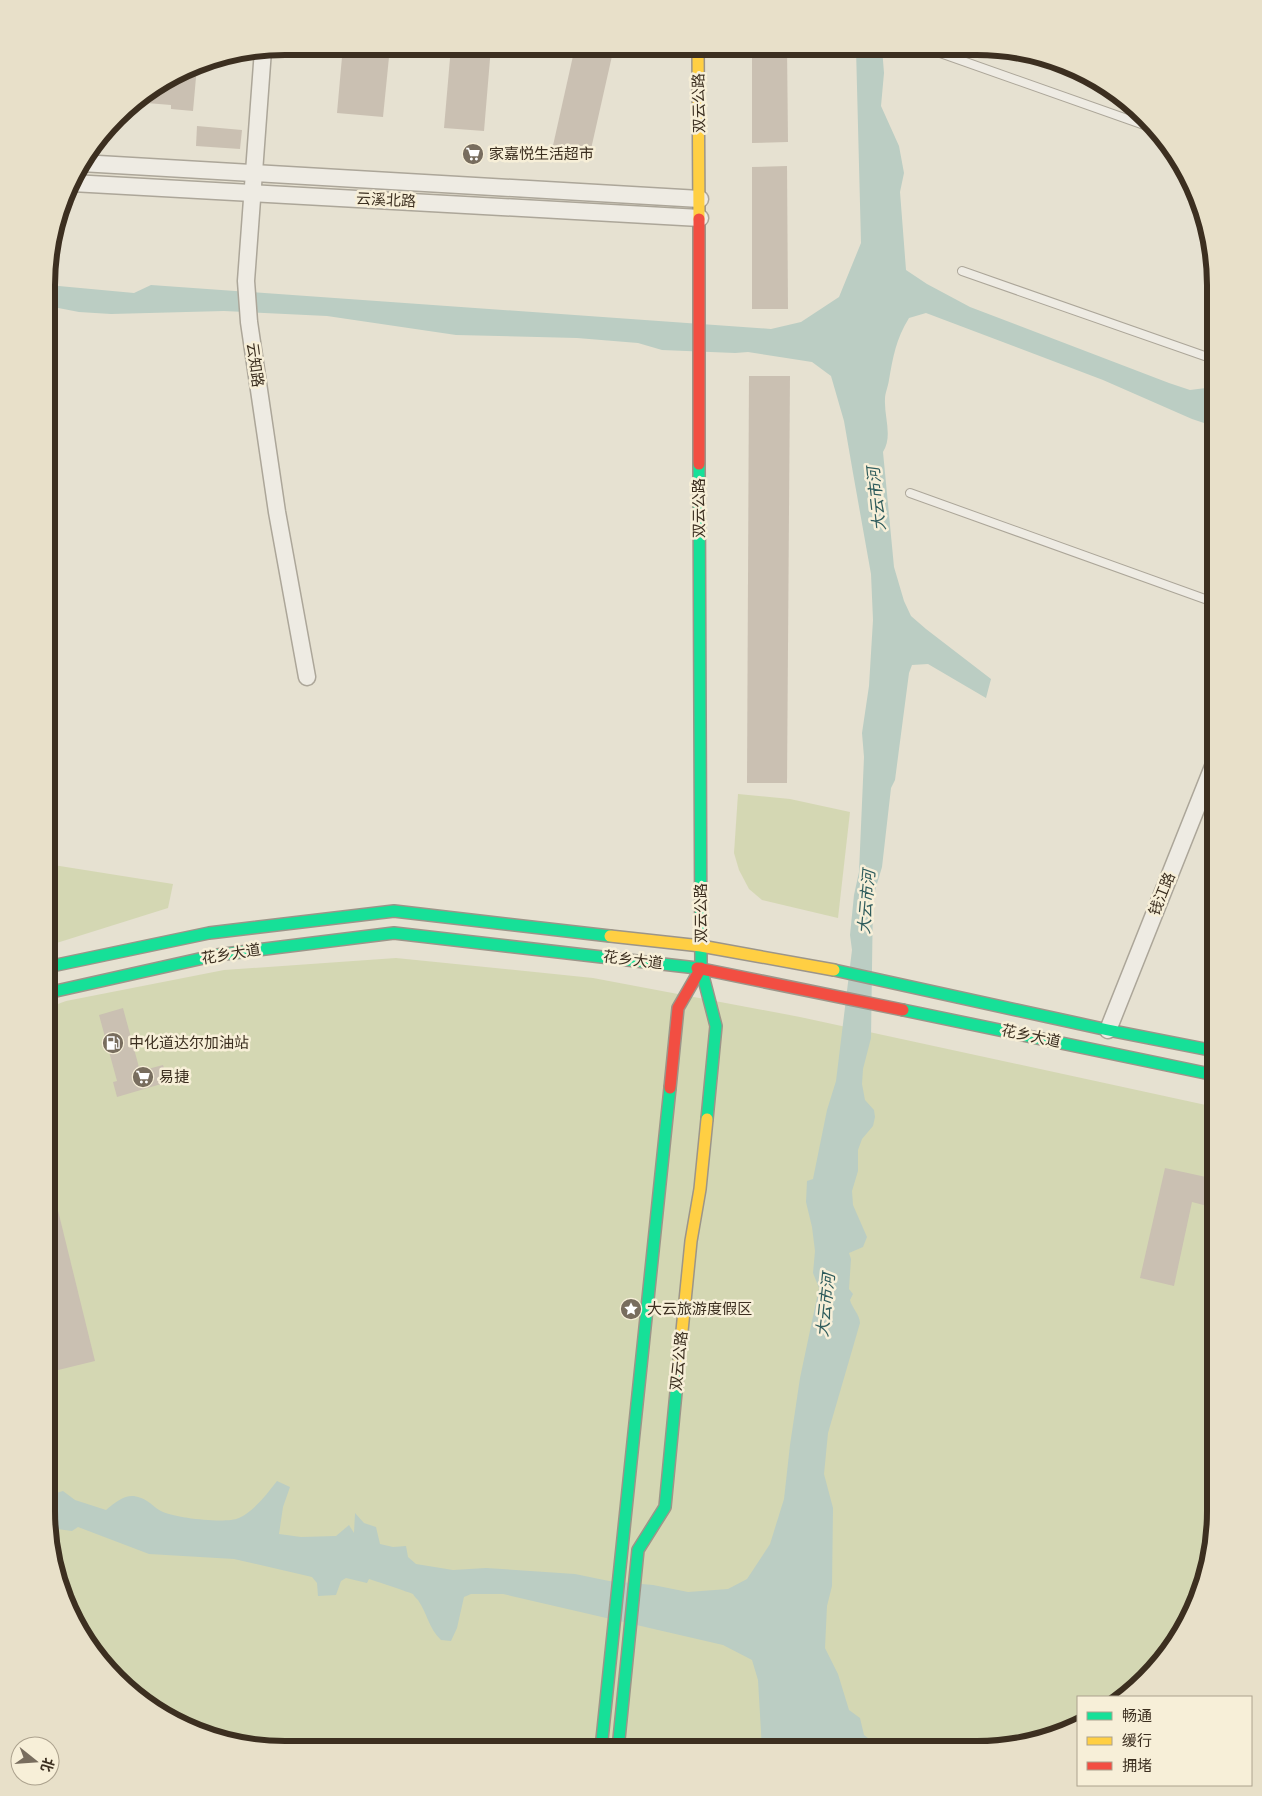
<svg xmlns="http://www.w3.org/2000/svg" width="1262" height="1796" viewBox="0 0 1262 1796" font-family="Bitter,'Noto Sans SC',serif">
<rect width="100%" height="100%" fill="#e6e1d1"/>
<g fill="#d4d7b3">
<path d="M738,794l52,5 60,13 -12,106 -76,-18 -13,-11 -10,-19 -5,-17z"/>
<path d="M47,864l126,20 -5,24 -121,38z"/>
<path d="M396,958l197,20 207,39 415,90v420l-12,61 -28,56 -41,47 -10,6h-46v29l-101,24 -723,-2 -60,-16 -54,-31 -69,-85 -25,-105 1,-503 19,-7 158,-31z"/>
</g>
<path fill="#bbcdc3" d="M856,48h26l2,25 -3,33 18,40 5,27 -4,19 6,78 21,14 43,23 199,76 21,7 24,-3 2,-2v42l-24,-8 -89,-39 -177,-67 -17,5c-13,21 -16,39 -20,62 -1,7 -4,13 -4,19 -1,18 8,37 -2,53l11,115 10,34 7,15 15,13 65,50 -5,19 -58,-34 -16,1 -3,8 -14,107 -4,8 -9,79 -9,30 -2,141 -8,31 -1,15 3,16 9,10 1,7 -2,9 -11,13 -4,11v21l-6,20 1,14 14,32 -4,10 -14,6 2,6 -2,30 4,5 -3,6c2,8 10,15 10,23l-32,110 -4,41 9,34 -1,78 -5,20 -2,42 13,26 11,36 11,8 4,17 18,14h-120l-4,-69 -6,-20 -29,-15 -220,-51h-32l-7,3 -7,31 -6,13 -10,-1c-13,-13 -13,-25 -23,-40 -1,-1 -4,-4 -5,-6 -2,-1 -40,-14 -44,-15l-2,4 -21,-5 -5,3 -5,14 -18,1 -1,-13 -5,-6 -78,-18 -85,-5 -71,-27 -6,4 -22,-3 -4,-17v-15l17,-5 12,9 31,10c16,-13 25,-20 44,-7 4,3 8,7 13,9 13,6 63,12 76,6 15,-7 28,-24 38,-37l13,6 -7,20 -4,27 22,3 35,-1 13,-11 5,8 1,-20 9,10 12,4 4,17 13,3 13,-1 2,11 8,7 37,6 33,-2 89,6 34,7 44,4 35,7 40,-3 19,-10 23,-35 14,-45 6,-54 10,-67 19,-90 -6,-15 2,-22 -3,-24 -6,-25 1,-21 6,-2 14,-69 9,-29 16,-131 -2,-15 4,-40 5,-23 5,-115 -2,-24 7,-47 4,-66 -2,-46 -18,-101 -9,-52 -13,-45 -19,-14 -64,-10 -13,1 -73,-3 -24,-7 -61,-5 -121,-3 -129,-19 -103,-5 -113,3 -32,-2 -31,-6v-21l86,8 17,-8 620,44 30,-7 38,-25 22,-54z"/>
<g fill="#cac0b2">
<path d="M343,46l47,1 -7,70 -46,-4z"/>
<path d="M451,47h40l-7,84 -40,-3z"/>
<path d="M575,47h39l-25,111 -37,-8z"/>
<path d="M752,48h35l1,94 -36,1z"/>
<path d="M197,66l-4,45 -22,-2v-4l-37,-3z"/>
<path d="M197,126l45,4 -2,19 -44,-3z"/>
<path d="M787,166l1,143h-36v-142z"/>
<path d="M749,376h41l-3,407h-40z"/>
<path d="M123,1008l17,63 23,-6 5,17 -51,15 -4,-15 4,-1 -18,-66z"/>
<path d="M1165,1168l50,11v29l-23,-6 -18,84 -34,-8z"/>
<path d="M51,1182l44,179 -49,12 1,-190z"/>
</g>
<g fill="none" stroke-linecap="round" stroke-linejoin="round">
<g stroke="#aca699" stroke-width="10">
<g id="lane">
<path d="M926,48l221,78"/>
<path d="M962,271l254,89"/>
<path d="M910,493l306,110"/>
</g>
</g>
<g stroke="#aca699" stroke-width="19">
<g id="street">
<path d="M263,50l-17,231 3,41 28,190 30,165"/>
<path d="M81,163l619,36"/>
<path d="M72,183l628,35"/>
<path d="M1108,1030l108,-271"/>
</g>
</g>
<g stroke="#9c9589" stroke-width="14">
<g id="fast">
<path d="M699,464l2,504 15,58 -9,93"/>
<path d="M47,967l162,-34 185,-22 216,25"/>
<path d="M834,970l274,60 107,21"/>
<path d="M47,993l170,-38 177,-22 303,35"/>
<path d="M903,1010l312,65"/>
<path d="M601,1749l69,-661"/>
<path d="M618,1749l20,-199 27,-43 14,-146"/>
</g>
</g>
<g stroke="#9c9589" stroke-width="14">
<g id="slow">
<path d="M698,47l1,172"/>
<path d="M610,936l91,10 133,24"/>
<path d="M679,1361l12,-120 9,-52 7,-70"/>
</g>
</g>
<g stroke="#9c9589" stroke-width="14">
<g id="jam">
<path d="M699,219v245"/>
<path d="M697,968l206,42"/>
<path d="M670,1088l8,-80 23,-40"/>
</g>
</g>
<use href="#lane" stroke="#eeebe3" stroke-width="8"/>
<use href="#street" stroke="#eeebe3" stroke-width="16"/>
<use href="#fast" stroke="#16e098" stroke-width="11"/>
<use href="#slow" stroke="#ffcf43" stroke-width="11"/>
<use href="#jam" stroke="#f24e42" stroke-width="11"/>
</g>
<defs>
<g id="supermarket-disc" transform="scale(1.125)"><circle r="9.5" fill="#786d5e" stroke="#f7efd8"/><path d="M-6-5.5h2.5l.6 2H6L4.5 2H-2.5L-4.4-4H-6ZM-1.5 3.2a1.3 1.3 0 1 0 .1 0ZM3 3.2a1.3 1.3 0 1 0 .1 0Z" fill="#fff"/></g>
<g id="fuel-disc" transform="scale(1.125)"><circle r="9.5" fill="#786d5e" stroke="#f7efd8"/><path d="M-5.5-6h7V0h2V4h1.3V-2.5L3-4.5l.8-.8L6-3V5H2.5V1h-1V6h-7ZM-4.2-4.7v3.2H.2V-4.7Z" fill="#fff"/></g>
<g id="sight-disc" transform="scale(1.125)"><circle r="9.5" fill="#786d5e" stroke="#f7efd8"/><path d="M0-6L1.8-2.2L6-1.7L2.9 1.2L3.7 5.4L0 3.3L-3.7 5.4L-2.9 1.2L-6-1.7L-1.8-2.2Z" fill="#fff"/></g>
</defs>
<g fill-rule="evenodd">
<use href="#supermarket-disc" x="473" y="154"/>
<use href="#fuel-disc" x="113" y="1043"/>
<use href="#supermarket-disc" x="143" y="1077"/>
<use href="#sight-disc" x="631" y="1309"/>
</g>
<g text-anchor="middle" stroke-width="5" stroke-linejoin="round" paint-order="stroke">
<g font-size="15" fill="#3c2f20" stroke="#f7efd8">
<text transform="translate(699 103) rotate(-91)" y="5">双云公路</text>
<text transform="translate(386 200) rotate(3)" y="5">云溪北路</text>
<text transform="translate(255 365) rotate(82)" y="5">云知路</text>
<text transform="translate(699 508) rotate(-90)" y="5">双云公路</text>
<text transform="translate(1162 894) rotate(-68)" y="5">钱江路</text>
<text transform="translate(701 913) rotate(-90)" y="5">双云公路</text>
<text transform="translate(231 954) rotate(-9)" y="5">花乡大道</text>
<text transform="translate(633 960) rotate(7)" y="5">花乡大道</text>
<text transform="translate(1031 1036) rotate(12)" y="5">花乡大道</text>
<text transform="translate(679 1361) rotate(-84)" y="5">双云公路</text>
</g>
<g font-size="15" fill="#3c2f20" stroke="#f7efd8" text-anchor="start">
<text x="489" y="159">家嘉悦生活超市</text>
<text x="129" y="1048">中化道达尔加油站</text>
<text x="159" y="1082">易捷</text>
<text x="647" y="1314">大云旅游度假区</text>
</g>
<g font-size="16" font-style="italic" fill="#2f5c5c" stroke="#f7efd8">
<text transform="translate(876 499) rotate(-96)" y="6">大云市河</text>
<text transform="translate(866 902) rotate(-85)" y="6">大云市河</text>
<text transform="translate(825 1305) rotate(-84)" y="6">大云市河</text>
</g>
</g>
<path d="M0 0H1262V1796H0ZM285 55H977A230 230 0 0 1 1207 285V1511A230 230 0 0 1 977 1741H285A230 230 0 0 1 55 1511V285A230 230 0 0 1 285 55Z" fill="#e8e0c9" fill-rule="evenodd"/>
<path fill="none" stroke="#3c2f20" stroke-width="6" d="M285 55H977A230 230 0 0 1 1207 285V1511A230 230 0 0 1 977 1741H285A230 230 0 0 1 55 1511V285A230 230 0 0 1 285 55Z"/>
<rect x="1077" y="1696" width="175" height="90" fill="#f7efd8" stroke="#aca28e"/>
<rect x="1087" y="1712" width="25" height="8" fill="#16e098" stroke="#aca28e"/>
<text x="1122" y="1721" font-size="15" fill="#3c2f20">畅通</text>
<rect x="1087" y="1737" width="25" height="8" fill="#ffcf43" stroke="#aca28e"/>
<text x="1122" y="1746" font-size="15" fill="#3c2f20">缓行</text>
<rect x="1087" y="1762" width="25" height="8" fill="#f24e42" stroke="#aca28e"/>
<text x="1122" y="1771" font-size="15" fill="#3c2f20">拥堵</text>
<g transform="translate(35 1761) rotate(107)"><circle r="24" fill="#f7efd8" stroke="#aca28e"/>
<path d="M0-4L9 19L0 12L-9 19Z" fill="#786d5e"/>
<text y="-8" font-size="14" font-weight="bold" text-anchor="middle" fill="#3c2f20">北</text>
</g>
</svg>
